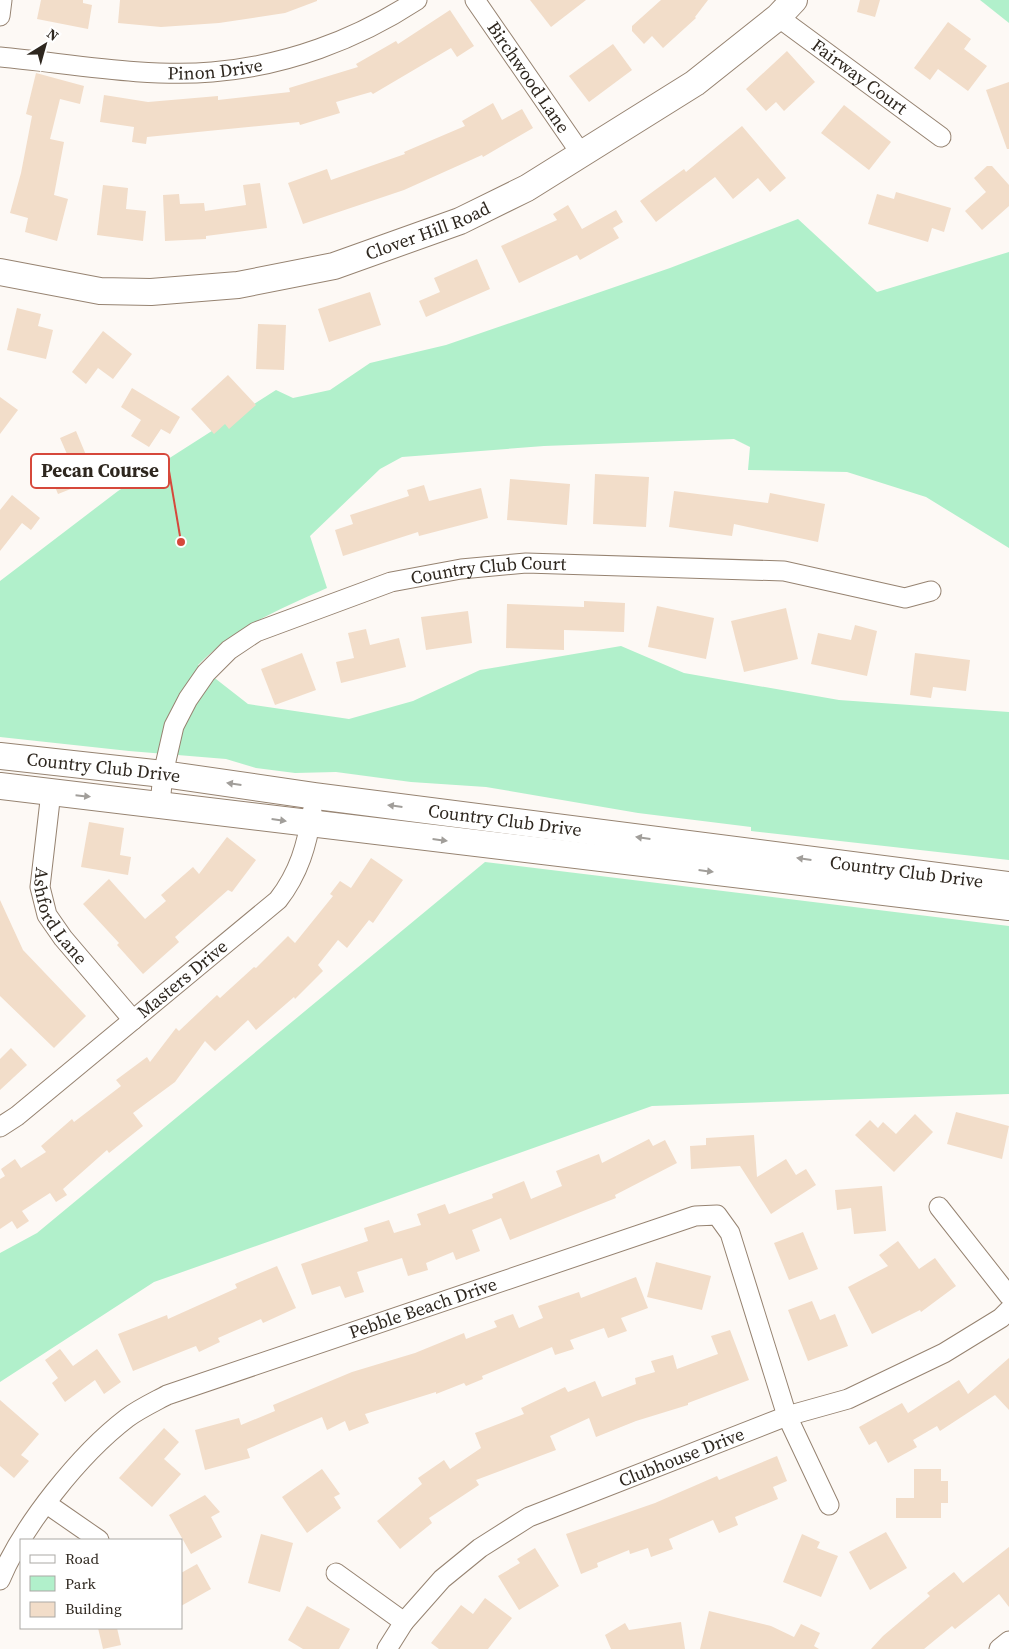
<svg xmlns="http://www.w3.org/2000/svg" width="1009" height="1649" viewBox="0 0 1009 1649" font-family="'Source Serif 4',serif">
<rect width="100%" height="100%" fill="#fdf9f5"/>
<g fill="#b1f0cb">
<path d="M980,0h29v23z"/>
<path d="M798,219l79,73 132,-40v296l-83,-51 -79,-25 -99,-2 2,-23 -16,-8 -190,7 -142,11 -22,12 -70,67 17,52c-47,21 -92,39 -129,77l50,39 101,15 64,-18 67,-31 141,-24 63,27 155,27 170,12v148l-258,-29v-4l-113,-14 -152,-26 -75,-5 -75,-10 -41,1 -39,-5 -30,-9 -97,-8 -129,-14v-156l118,-90 158,-101 17,8 37,-8 40,-27 76,-18 224,-77z"/>
<path d="M485,862l524,64v168l-357,12 -498,176 -154,100v-129l37,-20z"/>
</g>
<g fill="#f2ddc9">
<path d="M41,0h42v3l9,2 -4,24 -51,-10z"/>
<path d="M120,0h197v1l-32,12 -66,10 -58,4 -43,-4z"/>
<path d="M530,0h56l-35,27z"/>
<path d="M661,0h47l-13,17 1,1 -33,30 -11,-12 -8,8 -12,-13v-5z"/>
<path d="M860,0h20l-5,17 -18,-5z"/>
<path d="M450,10l24,36 -17,11 -6,-9 -78,46 -2,-2 -35,10 4,11 -40,12 -1,-3 -152,15 -1,7 -14,-2 2,-15 -34,-5 4,-27 44,7 70,-6v4l72,-8 -1,-4 69,-21 -2,-3 40,-23 2,3z"/>
<path d="M948,22l23,17 -7,10 23,17 -19,25 -30,-22 -8,11 -16,-12z"/>
<path d="M613,44l19,26 -43,32 -20,-26z"/>
<path d="M787,51l28,31 -31,29 -8,-9 -10,9 -20,-22z"/>
<path d="M36,73l48,13 -4,18 -20,-5 -10,40 14,3 -10,53 14,4 -11,42 -32,-9 3,-14 -18,-5 11,-40 11,-57 -6,-2z"/>
<path d="M1009,82v67h-2l-21,-59z"/>
<path d="M493,103l9,17 20,-11 11,19 -50,29 -1,-2 -78,35 -101,34 -15,-41 39,-14 4,11 74,-26 -1,-2 61,-26 -3,-5z"/>
<path d="M844,105l47,37 -22,28 -48,-37z"/>
<path d="M742,126l44,52 -16,14 -12,-14 -25,21 -18,-22 -59,45 -16,-21 44,-32 2,3z"/>
<path d="M987,166h5l17,19v21l-27,24 -17,-19 21,-19 -12,-14z"/>
<path d="M260,183l7,45 -61,8v3l-41,2 -2,-46 16,-1 1,10 24,-1 1,8 41,-6 -3,-20z"/>
<path d="M103,185l25,3 -2,21 20,2 -3,30 -46,-6z"/>
<path d="M896,192l55,16 -7,24 -12,-4 -4,14 -60,-18 9,-30 17,5z"/>
<path d="M568,205l14,24 34,-19 7,12 -10,6 6,10 -39,22 -3,-5 -58,28 -18,-37 56,-26 -4,-6z"/>
<path d="M477,259l13,30 -64,28 -7,-16 21,-9 -6,-14z"/>
<path d="M370,292l11,33 -52,17 -11,-33z"/>
<path d="M17,308l24,6 -3,12 15,4 -7,29 -39,-9z"/>
<path d="M258,324l28,1 -2,45 -28,-1z"/>
<path d="M103,331l29,23 -19,25 -15,-11 -12,16 -14,-12z"/>
<path d="M228,375l28,30 -27,24 -4,-5 -11,10 -23,-25z"/>
<path d="M132,388l48,29 -10,17 -9,-5 -12,18 -18,-11 10,-16 -20,-13z"/>
<path d="M0,397l18,13 -18,24z"/>
<path d="M76,431l20,48 -38,15 -10,-24 22,-9 -10,-23z"/>
<path d="M595,474l54,3 -3,50 -53,-3z"/>
<path d="M510,479l60,5 -3,41 -60,-5z"/>
<path d="M424,485l5,16 52,-13 7,30 -69,18 -1,-4 -75,24 -8,-26 18,-6 -3,-9 59,-19 -2,-6z"/>
<path d="M674,491l94,12 2,-10 55,11 -7,38 -84,-18 -2,12 -63,-9z"/>
<path d="M12,495l28,23 -9,12 -9,-7 -22,28v-41z"/>
<path d="M584,601l41,2 -1,29 -60,-2v20l-58,-2 1,-44 77,3z"/>
<path d="M657,606l57,12 -8,41 -58,-12z"/>
<path d="M786,608l12,51 -54,13 -13,-51z"/>
<path d="M468,611l4,32 -46,7 -5,-33z"/>
<path d="M855,625l22,6 -10,45 -56,-12 7,-31 33,7z"/>
<path d="M366,629l4,16 29,-7 7,29 -65,16 -5,-21 18,-4 -6,-25z"/>
<path d="M302,653l14,37 -41,15 -14,-36z"/>
<path d="M915,653l55,7 -4,31 -33,-4 -2,11 -21,-3z"/>
<path d="M89,822l35,6 -4,27 11,2 -3,18 -47,-8z"/>
<path d="M227,837l29,23 -24,32 -4,-2 -53,47 4,5 -36,32 -26,-29 2,-2 -36,-39 26,-25 36,40 21,-18 -5,-6 32,-28 6,7z"/>
<path d="M371,858l32,22 -30,43 -4,-3 -22,28 -9,-8 -20,25 5,6 -28,28 -1,-2 -38,33 -8,-10 -33,31 -10,-10 -30,41 -42,31 10,13 -34,27 -2,-3 -44,39 4,6 -11,7 -6,-9 -28,18 7,10 -12,8 -5,-8 -12,8v-50l5,-3 -4,-7 14,-10 6,9 25,-16 -5,-6 31,-27 2,3 47,-36 -5,-6 31,-23 3,5 26,-34 3,3 38,-36 3,3 34,-31 2,1 32,-32 7,7 38,-47 -3,-2 10,-13 11,7z"/>
<path d="M0,900l23,50 63,66 -32,32 -54,-52z"/>
<path d="M11,1048l16,17 -27,25v-31z"/>
<path d="M956,1112l53,14 -7,33 -55,-15z"/>
<path d="M915,1114l18,18 -39,40 -39,-37 15,-15 8,8 5,-6 13,12z"/>
<path d="M754,1135l3,42 29,-18 10,16 10,-6 10,16 -45,29 -31,-48 -49,3 -1,-23 16,-1v-7z"/>
<path d="M649,1139l4,7 12,-6 12,23 -62,32 1,3 -106,42 -9,-22 -29,12 8,21 -24,9 -3,-8 -27,11 2,7 -20,6 -6,-18 -45,14 7,20 -19,6 -5,-12 -28,9 -11,-31 67,-23 -4,-13 25,-8 5,13 27,-8 -4,-11 28,-10 4,10 44,-16 -1,-4 32,-13 7,18 31,-13 -6,-15 43,-17 3,9z"/>
<path d="M882,1186l4,45 -32,3 -3,-26 -14,2 -2,-20z"/>
<path d="M803,1232l15,37 -29,11 -15,-37z"/>
<path d="M898,1241l21,28 16,-11 21,28 -35,26 -1,-2 -48,24 -24,-47 40,-21 -9,-11z"/>
<path d="M656,1262l55,14 -9,34 -55,-13z"/>
<path d="M277,1266l19,42 -33,15 -2,-4 -43,19 2,4 -21,10 -3,-6 -63,25 -15,-37 49,-19 1,4 69,-31 -2,-4z"/>
<path d="M636,1277l12,31 -27,10 6,13 -19,7 -4,-10 -34,12 4,9 -19,6 -3,-8 -70,29 1,3 -17,7 -2,-3 -28,11v-2l-71,22 4,9 -20,8 -4,-10 -18,9 -5,-13 -75,32 3,9 -45,12 -10,-40 44,-12 2,7 34,-14 -2,-6 79,-33 63,-19 49,-20 2,6 31,-12 -3,-6 19,-7 6,14 24,-10 -5,-12 41,-14 2,6z"/>
<path d="M812,1301l8,19 15,-6 13,32 -40,15 -20,-51z"/>
<path d="M730,1330l19,50 -61,23v2l-52,16 -40,16 -7,-19 -39,18 6,14 -80,30 3,5 -50,33 3,5 -32,26 -23,-28 45,-37 -4,-6 26,-18 6,9 31,-21 -6,-15 49,-19 -3,-6 44,-21 3,5 27,-11 7,16 34,-13 -1,-6 20,-6 -4,-11 22,-6 4,14 41,-15 -7,-18z"/>
<path d="M60,1349l13,17 24,-17 24,33 -17,12 -9,-14 -30,22 -13,-19 6,-5 -13,-18z"/>
<path d="M1009,1358v52l-14,-15 -55,36 -3,-5 -24,14 4,7 -29,16 -12,-22 -7,4 -10,-18 43,-24 6,10 51,-33 9,14z"/>
<path d="M0,1400l39,34 -18,21 8,6 -15,17 -14,-12z"/>
<path d="M164,1428l15,14 -15,17 17,15 -29,33 -33,-29z"/>
<path d="M777,1456l10,25 -14,6 5,12 -43,18 3,8 -19,8 -6,-13 -44,19 4,10 -22,8 -3,-9 -18,6 -1,-4 -32,13 1,4 -17,7 -15,-40 89,-31 62,-27 2,4z"/>
<path d="M322,1469l18,25 -6,3 7,11 -34,25 -25,-36z"/>
<path d="M914,1469h27v12h7v22h-7v15h-45v-20h18z"/>
<path d="M205,1495l15,17 -9,5 11,20 -31,17 -22,-39z"/>
<path d="M886,1532l21,36 -37,22 -21,-38z"/>
<path d="M261,1534l32,9 -13,49 -32,-9z"/>
<path d="M802,1534l18,8 -3,6 21,8 -17,41 -38,-15z"/>
<path d="M1009,1547v60l-10,-13 -44,35 -3,-3 -28,23h-53l12,-13 47,-40 -3,-3 27,-21 9,11z"/>
<path d="M535,1548l24,38 -40,24 -21,-34 22,-13 -3,-4z"/>
<path d="M197,1564l14,25 -30,17v-33z"/>
<path d="M485,1598l27,20 -24,31h-49l-8,-6 30,-38 12,9z"/>
<path d="M307,1606l43,23 -11,20h-36l-15,-9z"/>
<path d="M709,1611l62,15 23,11 7,-13 19,9 -6,13 5,3h-119z"/>
<path d="M681,1622l4,27h-74l-6,-14 20,-12 4,7z"/>
<path d="M98,1628h19l4,17 -18,4z"/>
</g>
<g fill="none" stroke-linecap="round" stroke-linejoin="round">
<g stroke="#968371" stroke-width="21">
<g id="street">
<path id="s1" d="M475,0l107,155"/>
<path d="M0,16l2,-16"/>
<path id="s2" d="M778,17l163,120"/>
<path id="s3" d="M0,57c66,6 147,21 212,15 73,-6 144,-32 205,-72"/>
<path id="s4" d="M51,792l-11,95 7,28 16,23 70,82"/>
<path id="s5" d="M160,804l3,-30 11,-48 14,-27 18,-26 23,-23 27,-18 135,-50 70,-13 65,-6 258,8 121,27 26,-7"/>
<path id="s6" d="M0,1127l17,-11 261,-216c21,-27 29,-55 34,-88"/>
<path d="M939,1207l70,89"/>
<path d="M47,1504l52,36"/>
<path d="M336,1573l68,49"/>
<path id="s7" d="M0,1580c23,-55 80,-126 127,-162 12,-9 27,-16 40,-23l528,-179 22,-1 13,18 57,183 42,89"/>
<path id="s8" d="M387,1649l17,-27 38,-43 38,-31 49,-31 258,-101 61,-17 96,-46 57,-35 8,-8"/>
<path d="M999,1649l10,-8"/>
</g>
</g>
<g stroke="#968371" stroke-width="28">
<g id="secondary">
<path id="s9" d="M0,272l100,19 51,1 87,-7 96,-19 126,-45 67,-33 168,-105 83,-66 16,-17"/>
<path id="s10" d="M0,756l163,18 152,22 694,89"/>
<path d="M0,786l1009,121"/>
</g>
</g>
<use href="#street" stroke="#fff" stroke-width="19"/>
<use href="#secondary" stroke="#fff" stroke-width="26"/>
</g>
<defs><path id="oneway-solid" d="M-6-.8H1V-3.2L6.5 0L1 3.2V.8H-6Z" transform="scale(1.25)"/></defs>
<g fill="#a19e9a">
<use href="#oneway-solid" transform="translate(234 784) rotate(-172)"/>
<use href="#oneway-solid" transform="translate(83 796) rotate(6)"/>
<use href="#oneway-solid" transform="translate(395 806) rotate(-173)"/>
<use href="#oneway-solid" transform="translate(279 820) rotate(8)"/>
<use href="#oneway-solid" transform="translate(643 838) rotate(-172)"/>
<use href="#oneway-solid" transform="translate(440 840) rotate(7)"/>
<use href="#oneway-solid" transform="translate(804 859) rotate(-172)"/>
<use href="#oneway-solid" transform="translate(706 871) rotate(7)"/>
</g>
<g text-anchor="middle" stroke-width="5" stroke-linejoin="round" paint-order="stroke">
<g font-size="18" fill="#2e271f" stroke="#fff">
<text dy="6" stroke="none"><textPath href="#s3" startOffset="216">Pinon Drive</textPath></text>
<text dy="6" stroke="none"><textPath href="#s1" startOffset="94">Birchwood Lane</textPath></text>
<text dy="6" stroke="none"><textPath href="#s2" startOffset="101">Fairway Court</textPath></text>
<text dy="6" stroke="none"><textPath href="#s9" startOffset="438">Clover Hill Road</textPath></text>
<text dy="6" stroke="none"><textPath href="#s5" startOffset="449">Country Club Court</textPath></text>
<text dy="6" stroke="none"><textPath href="#s10" startOffset="104">Country Club Drive</textPath></text>
<text dy="6" stroke="none"><textPath href="#s10" startOffset="509">Country Club Drive</textPath></text>
<text dy="6" stroke="none"><textPath href="#s10" startOffset="914">Country Club Drive</textPath></text>
<text dy="6" stroke="none"><textPath href="#s4" startOffset="130">Ashford Lane</textPath></text>
<text dy="6" stroke="none"><textPath href="#s6" startOffset="235">Masters Drive</textPath></text>
<text dy="6" stroke="none"><textPath href="#s7" startOffset="524">Pebble Beach Drive</textPath></text>
<text dy="6" stroke="none"><textPath href="#s8" startOffset="360">Clubhouse Drive</textPath></text>
</g>
</g>
<path fill="none" stroke="#d6483b" stroke-width="2" d="M181 542L169 471"/>
<circle fill="#d6483b" stroke="#fff" stroke-width="2" cx="181" cy="542" r="5"/>
<rect fill="#fff" stroke="#d6483b" stroke-width="2" x="31" y="454" width="138" height="34" rx="5"/>
<g font-size="19" text-anchor="middle" font-weight="bold" fill="#2e271f">
<text x="100" y="477">Pecan Course</text>
</g>
<rect x="20" y="1539" width="162" height="90" fill="#ffffff" stroke="#aba9a5"/>
<rect x="30" y="1555" width="25" height="8" fill="#ffffff" stroke="#aba9a5"/>
<text x="65" y="1564" font-size="15" fill="#2e271f">Road</text>
<rect x="30" y="1576" width="25" height="15" fill="#b1f0cb" stroke="#aba9a5"/>
<text x="65" y="1589" font-size="15" fill="#2e271f">Park</text>
<rect x="30" y="1602" width="25" height="15" fill="#f2ddc9" stroke="#aba9a5"/>
<text x="65" y="1614" font-size="15" fill="#2e271f">Building</text>
<g transform="translate(45 45) rotate(37)" stroke="#ffffff" stroke-width="4" paint-order="stroke">
<path d="M0-4L9 19L0 12L-9 19Z" fill="#2e271f"/>
<text y="-8" font-size="14" font-weight="bold" text-anchor="middle" fill="#2e271f">N</text>
</g>
</svg>
